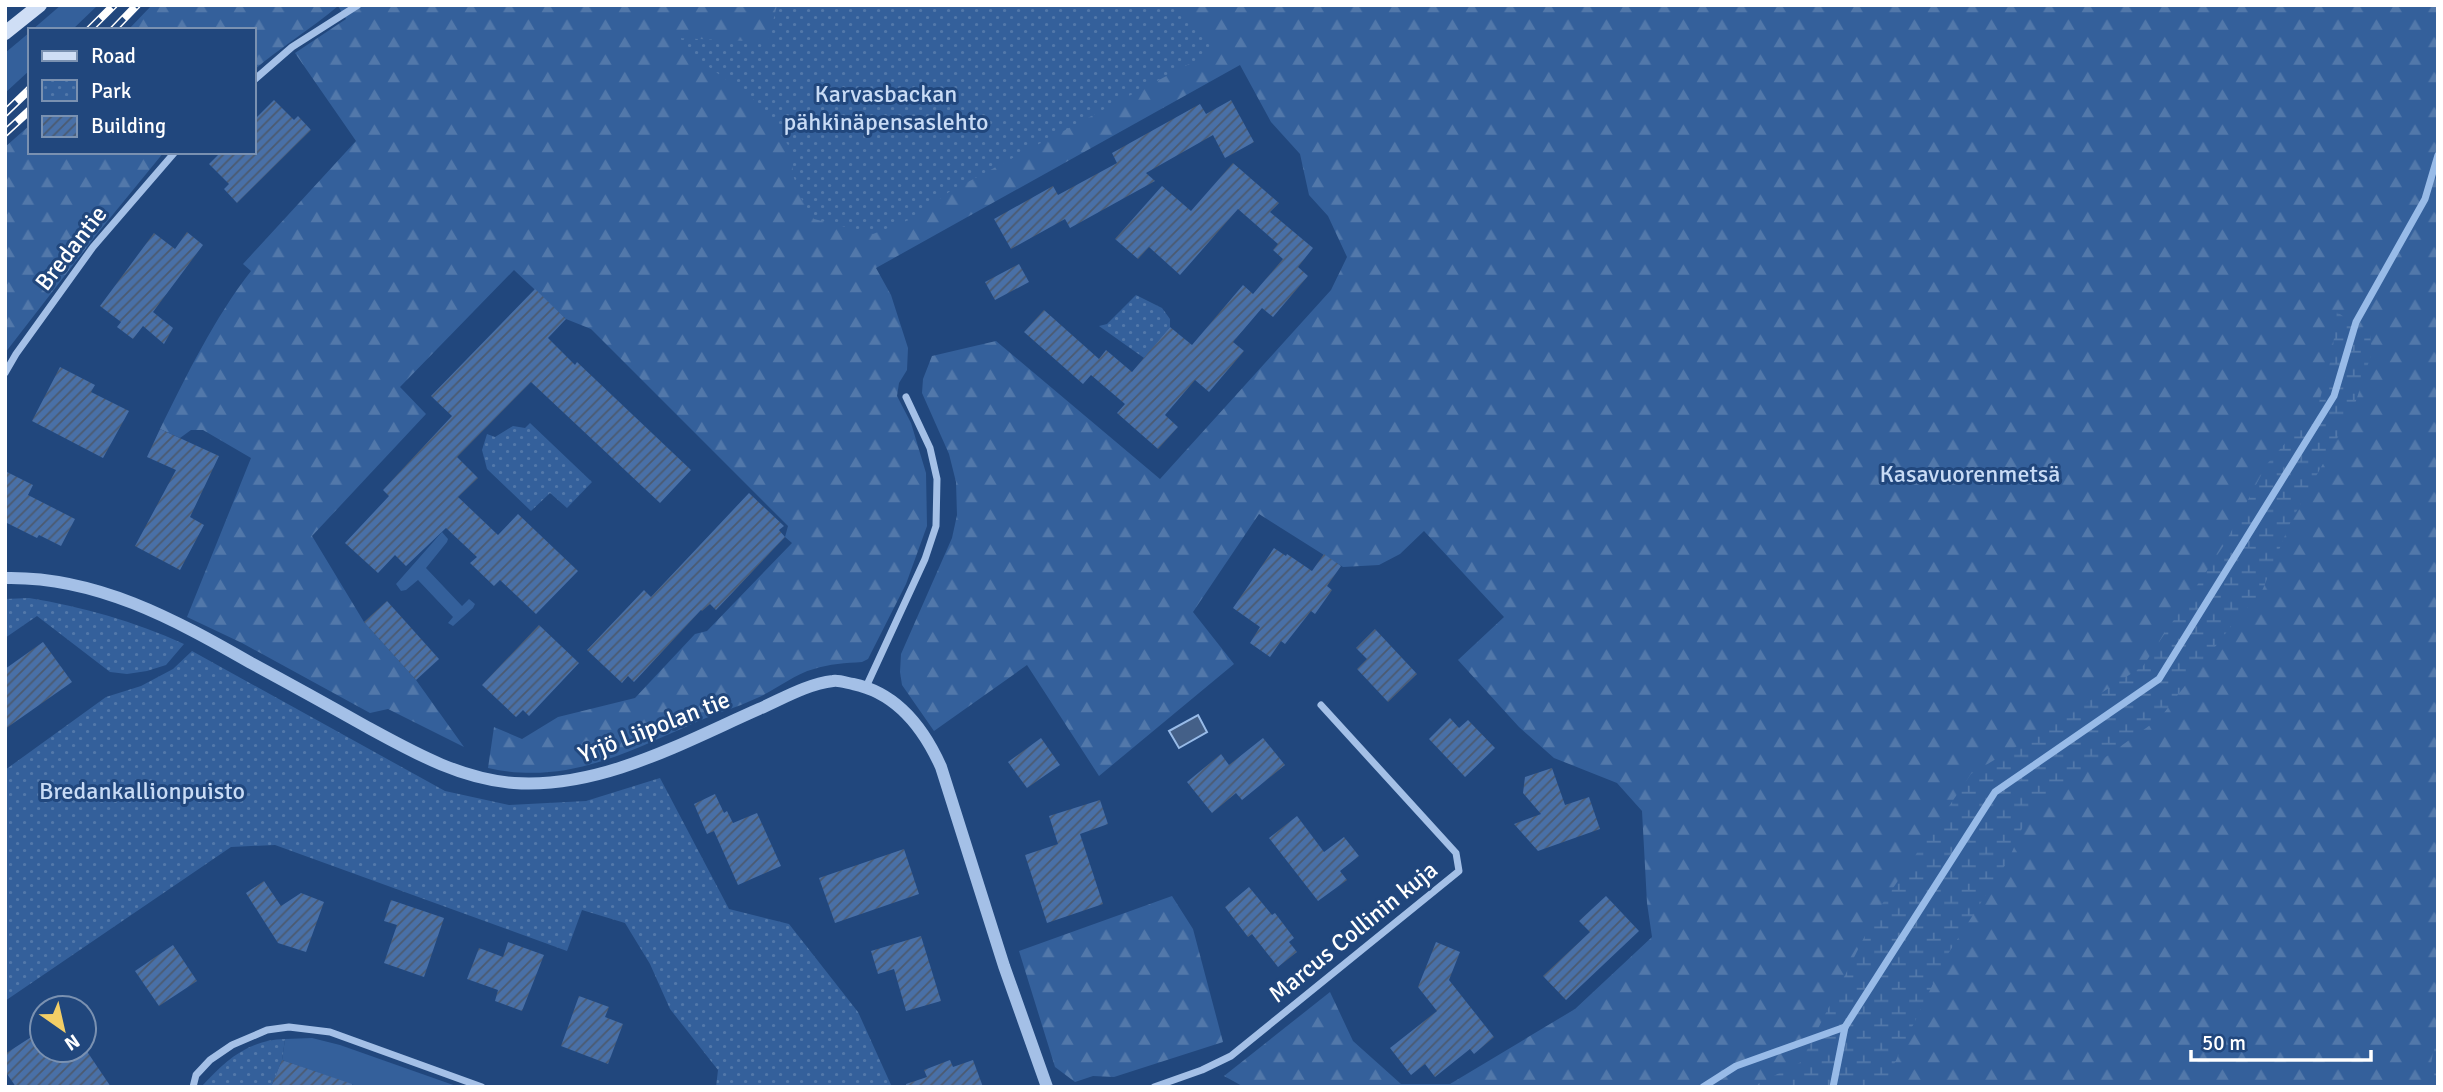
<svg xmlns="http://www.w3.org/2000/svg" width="2443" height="1092" viewBox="0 0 2443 1092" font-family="Signika,sans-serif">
<defs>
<pattern id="forest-firs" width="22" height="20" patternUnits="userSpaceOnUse" patternTransform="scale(1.75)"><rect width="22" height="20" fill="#34609b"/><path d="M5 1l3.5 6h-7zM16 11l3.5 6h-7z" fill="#5278aa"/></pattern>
<pattern id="wetland-marsh" width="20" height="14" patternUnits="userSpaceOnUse" patternTransform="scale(1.75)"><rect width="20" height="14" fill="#34609b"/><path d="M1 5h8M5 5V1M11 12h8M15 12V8" fill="none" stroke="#5278aa"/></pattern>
<pattern id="park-dots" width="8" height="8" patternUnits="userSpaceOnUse" patternTransform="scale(1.75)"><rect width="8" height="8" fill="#34609b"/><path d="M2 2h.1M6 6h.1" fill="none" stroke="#5278aa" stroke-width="1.8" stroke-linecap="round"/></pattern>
<pattern id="building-hatch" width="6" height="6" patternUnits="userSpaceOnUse" patternTransform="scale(1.75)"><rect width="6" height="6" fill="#4970a7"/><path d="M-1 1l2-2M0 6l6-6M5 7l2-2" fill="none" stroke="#4b5a70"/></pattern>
</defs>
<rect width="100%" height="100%" fill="#21477d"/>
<g fill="#34609b">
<path d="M61,5h37l-26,25h-40z"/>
<path d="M30,32v38l-25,23v-40z"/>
<path d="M442,532l6,7 -1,3 -21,26 36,38 7,-7 6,5 -2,4 -20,18 -5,-3 5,-6 -35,-37 -12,10 -5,1 -5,-7z"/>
<path d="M312,1038l28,7 119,42h-100l-77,-27 3,-21z"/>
</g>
<g fill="url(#forest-firs)">
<path d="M152,5h2286v1082h-1194l-20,-11 106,-84 23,49 48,43h49l125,-75 77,-72 -5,-34 -5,-92 -25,-28 -63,-25 -35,-31 -61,-67 46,-43 -80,-86 -24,23 -21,11 -36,2 -84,-53 -66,98 41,52 -135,112 -72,-111 -93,66 -32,-46 -2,-13 1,-18 51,-116 5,-23 -1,-33 -7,-28 -27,-61 1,-14 9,-23 64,-15 164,138 171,-189 16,-33 -19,-41 -19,-21 -9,-41 -29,-32 -31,-57 -364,203 15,27 17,53 -1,22 -8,13 -2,13 14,27 15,50 1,53 -21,58 -38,75 -6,3c-16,1 -33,2 -48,7 -20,5 -38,21 -57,29 -21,10 -44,16 -65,26 -68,30 -127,61 -204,44l6,-41 28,12 36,-22 77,-19 60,-64 12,-3 85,-88 -7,-6 3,-11 -197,-197 -25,-10 -52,-49 -114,117 26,27 -114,122 52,86 52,58 48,67 -76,-38 -18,4 -128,-70 -55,-26 64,-159 -48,-28h-12l-11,8 -20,-9c26,-53 55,-112 91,-158l-8,-7 113,-123 -61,-88 51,-34 -8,-13c-27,23 -57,41 -84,64v-40h-126z"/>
<path d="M30,125v27h134l-67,82 -92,119v-206z"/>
<path d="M1172,896l21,33 30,113 -109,35 -21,-1 -18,6 -20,-15 -36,-116z"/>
</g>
<g fill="url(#wetland-marsh)">
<path d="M2337,312l33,23 2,17 -19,58 -62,111 -29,70 -30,34 -72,93 -131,94 -20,47 -63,98 -63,130h-131l49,-25 77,-152 93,-136 73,-44 99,-64 81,-121 43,-81 51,-58 14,-51z"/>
<path d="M2438,1024v63h-11z"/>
</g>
<g fill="url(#park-dots)">
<path d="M777,5h401l39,44 -268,143 -35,26 -41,16 -59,-15 -13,-21 -8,-23v-23l-36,-50 -55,-40 -26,-24 92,4z"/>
<path d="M1136,295l26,13 8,11v8l-26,31 -45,-32 8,-2z"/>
<path d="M530,423l62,59 -25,26 -17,-15 -19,18 -44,-42 -5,-19 5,-16 8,3 18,-11 12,2z"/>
<path d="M29,598c54,9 105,23 155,46l-18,21 -19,6 -20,3 -17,-2 -73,-56 -32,22v-39z"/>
<path d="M192,651l253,140 64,14 77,-4 74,-23 69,131 60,15 69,88 34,75h-176l2,-17 -48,-61 -20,-45 -25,-41 -43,-13 -15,41 -292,-106 -44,2 -226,154v-231l101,-73 35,-11 32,-17z"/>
<path d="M285,1039l-3,21 -11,27h-70c24,-26 46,-47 84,-48z"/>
</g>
<path fill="#446088" stroke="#98bbe8" stroke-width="2" d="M1198,715l9,17 -28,16 -10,-17z"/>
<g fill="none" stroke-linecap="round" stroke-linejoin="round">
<g stroke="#98bbe8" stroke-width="7">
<path d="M1703,1087l33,-21 109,-39"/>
<path d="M1833,1087l12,-60 150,-235 164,-113 175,-283 22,-74 69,-123 13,-44"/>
</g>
</g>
<g fill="url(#building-hatch)">
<path d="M274,100l20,20 4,-4 13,14 -74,73 -13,-14 5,-5 -20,-20 12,-12h33v-32z"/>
<path d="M1231,100l23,42 -29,16 -12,-23 -67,38 9,8 -85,47 -5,-9 -54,30 -17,-30 59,-33 5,9 59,-32 -5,-10 88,-49 6,10z"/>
<path d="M1233,163l46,40 -9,9 43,36 -15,19 10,9 -35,41 -11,-9 -29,34 11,9 -35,41 -14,-12 -30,35 13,12 -20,22 -41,-36 8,-9 -34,-29 -8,9 -59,-52 20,-22 55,49 7,-9 26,22 38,-45 22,18 51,-60 10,9 30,-35 -10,-9 5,-6 -40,-35 -58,66 -31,-28 -11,12 -23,-20 47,-53 29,25z"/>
<path d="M187,232l16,13 -50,67 20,16 -9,16 -21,-18 -10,13 -16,-12 4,-5 -21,-16 54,-73 21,16z"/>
<path d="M1019,264l10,18 -34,18 -10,-18z"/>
<path d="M535,289l31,30 -18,19 27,27 2,-3 114,108 -31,33 -129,-121 -74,75 21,21 -20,19 40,38 20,-21 60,57 -42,43 -36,-34 -6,6 -24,-23 7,-6 -31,-29 -40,38 -11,-11 -17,18 -33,-30 44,-47 -6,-6 69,-74 -21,-20z"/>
<path d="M60,367l35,18 -4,7 38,19 -26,47 -71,-37z"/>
<path d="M160,429l59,27 -29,61 14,8 -24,45 -45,-24 41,-76 -29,-13z"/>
<path d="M5,471l28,14 -5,10 47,24 -14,27 -22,-11 -2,3 -32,-16z"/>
<path d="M749,493l35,33 -5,4 6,7 -69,73 -6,-6 -8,7 -1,-1 -67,72 -6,-6 -6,7 -35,-33 57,-60 7,7z"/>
<path d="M1274,548l12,8 1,-2 25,17 12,-17 17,12 -14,20 5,4 -17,24 -4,-3 -26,33 -4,-3 -11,16 -20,-14 10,-16 -27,-19z"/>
<path d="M387,601l52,58 -23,21 -52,-58z"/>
<path d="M539,625l40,38 -50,53 -6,-6 -7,7 -34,-32z"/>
<path d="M1375,629l42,45 -29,28 -31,-33 10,-10 -11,-11z"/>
<path d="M43,642l29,40 -67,47v-60z"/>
<path d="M1450,718l9,10 9,-8 27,28 -30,29 -36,-38z"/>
<path d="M1041,738l19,27 -33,23 -19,-26z"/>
<path d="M1263,738l22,27 -43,35 -6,-7 -24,20 -25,-31 34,-28 8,11z"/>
<path d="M1552,768l13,37 24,-8 11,32 -62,22 -24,-27 27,-10 -18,-21 2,-16z"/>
<path d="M715,794l9,19 3,-2 6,12 24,-10 24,53 -43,19 -24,-54 -7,3 -13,-30z"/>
<path d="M1100,800l8,24 -28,10 23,70 -56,19 -22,-68 33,-11 -9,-28z"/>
<path d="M1297,816l27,36 20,-15 15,19 -19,15 7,9 -29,21 -49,-63z"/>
<path d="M904,849l15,45 -84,29 -16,-45z"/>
<path d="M264,881l17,25 20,-13 23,9 -18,50 -28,-9 -32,-50z"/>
<path d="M1249,887l23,28 3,-2 19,25 -5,4 8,10 -19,15 -26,-33 -4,3 -23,-30z"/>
<path d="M1606,896l33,35 -73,69 -23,-24 47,-44 -11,-11z"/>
<path d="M391,900l53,18 -20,59 -40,-14 13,-38 -13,-4z"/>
<path d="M921,936l20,65 -35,10 -12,-42 -16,5 -7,-23z"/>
<path d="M508,942l36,13 -22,56 -27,-10 3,-11 -31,-11 12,-31 24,9z"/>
<path d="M1436,942l24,10 -11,28 45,57 -20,17 -4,-5 -35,28 -10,-13 -14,11 -21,-27 47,-37 -19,-24z"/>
<path d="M173,945l24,36 -38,25 -24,-35z"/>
<path d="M579,996l30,11 -4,10 18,7 -15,40 -47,-18z"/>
<path d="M42,1030v20h44l25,37h-95l-11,-16v-17z"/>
<path d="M282,1060l70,24v3h-81z"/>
<path d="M950,1060l3,7 20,-7 10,27h-77v-3l21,-7 -3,-7z"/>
</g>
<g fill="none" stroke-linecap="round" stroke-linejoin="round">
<g stroke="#a4c0e7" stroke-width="7">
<path d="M254,80l38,-33 66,-42"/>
<path d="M5,373l11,-19 77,-107 82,-95"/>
<path d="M866,687l59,-128 11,-33 1,-47 -7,-31 -24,-51"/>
<path d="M193,1087l3,-12 14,-15 22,-15 35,-15 22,-3 41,5 152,55"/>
<path d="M1154,1087l48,-17 29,-14 228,-185 -3,-18 -135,-148"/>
</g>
<path stroke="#a4c0e7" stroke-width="12" d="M5,578c91,-2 169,41 246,85 39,21 77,42 116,64 46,25 93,52 147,56 86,6 168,-40 245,-74 23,-10 48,-25 74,-28 6,-1 14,2 20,3 45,9 71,45 88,83l63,199 43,121"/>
<path stroke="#cfdef5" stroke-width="14" d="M5,33l35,-28"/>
<g stroke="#fff" stroke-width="8">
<g id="rail">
<path d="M89,30l25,-25"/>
<path d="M113,30l24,-25"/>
<path d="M5,113l25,-24"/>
<path d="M5,133l25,-23"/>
</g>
</g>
<use href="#rail" stroke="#21477d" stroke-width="5" stroke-dasharray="16" stroke-linecap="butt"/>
</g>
<g text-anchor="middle" stroke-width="6" stroke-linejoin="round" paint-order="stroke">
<g font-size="24" fill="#c8dbf5" stroke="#21477d">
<text x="886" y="102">Karvasbackan<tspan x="886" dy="28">pähkinäpensaslehto</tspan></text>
<text x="1970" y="482">Kasavuorenmetsä</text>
<text x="142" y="799">Bredankallionpuisto</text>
</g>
<g font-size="24" fill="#fff" stroke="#21477d">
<text transform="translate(71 248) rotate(-52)" y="8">Bredantie</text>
<text transform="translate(654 727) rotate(-21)" y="8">Yrjö Liipolan tie</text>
<text transform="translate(1353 932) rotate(-39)" y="8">Marcus Collinin kuja</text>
</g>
</g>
<rect width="2443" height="1092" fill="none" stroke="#ffffff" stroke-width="14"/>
<rect x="28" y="28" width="228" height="126" fill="#21477d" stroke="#7a91b1" stroke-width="2"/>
<rect x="42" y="51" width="35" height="10" fill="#cfdef5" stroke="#7a91b1" stroke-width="2"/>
<text x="91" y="63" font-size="21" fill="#ffffff">Road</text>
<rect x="42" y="80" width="35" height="21" fill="url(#park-dots)" stroke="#7a91b1" stroke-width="2"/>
<text x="91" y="98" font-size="21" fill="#ffffff">Park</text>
<rect x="42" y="116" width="35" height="21" fill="url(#building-hatch)" stroke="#7a91b1" stroke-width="2"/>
<text x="91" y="133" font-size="21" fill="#ffffff">Building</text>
<g transform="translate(63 1029) rotate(146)"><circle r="33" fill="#21477d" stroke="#7a91b1" stroke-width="2"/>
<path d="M0-5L12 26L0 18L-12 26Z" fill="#f3ce66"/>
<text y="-10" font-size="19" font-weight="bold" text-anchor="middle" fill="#ffffff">N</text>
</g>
<path d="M2191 1050v10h180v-10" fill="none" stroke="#ffffff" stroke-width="3.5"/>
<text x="2202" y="1050" font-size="21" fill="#ffffff" stroke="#21477d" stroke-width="5" paint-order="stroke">50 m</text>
</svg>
